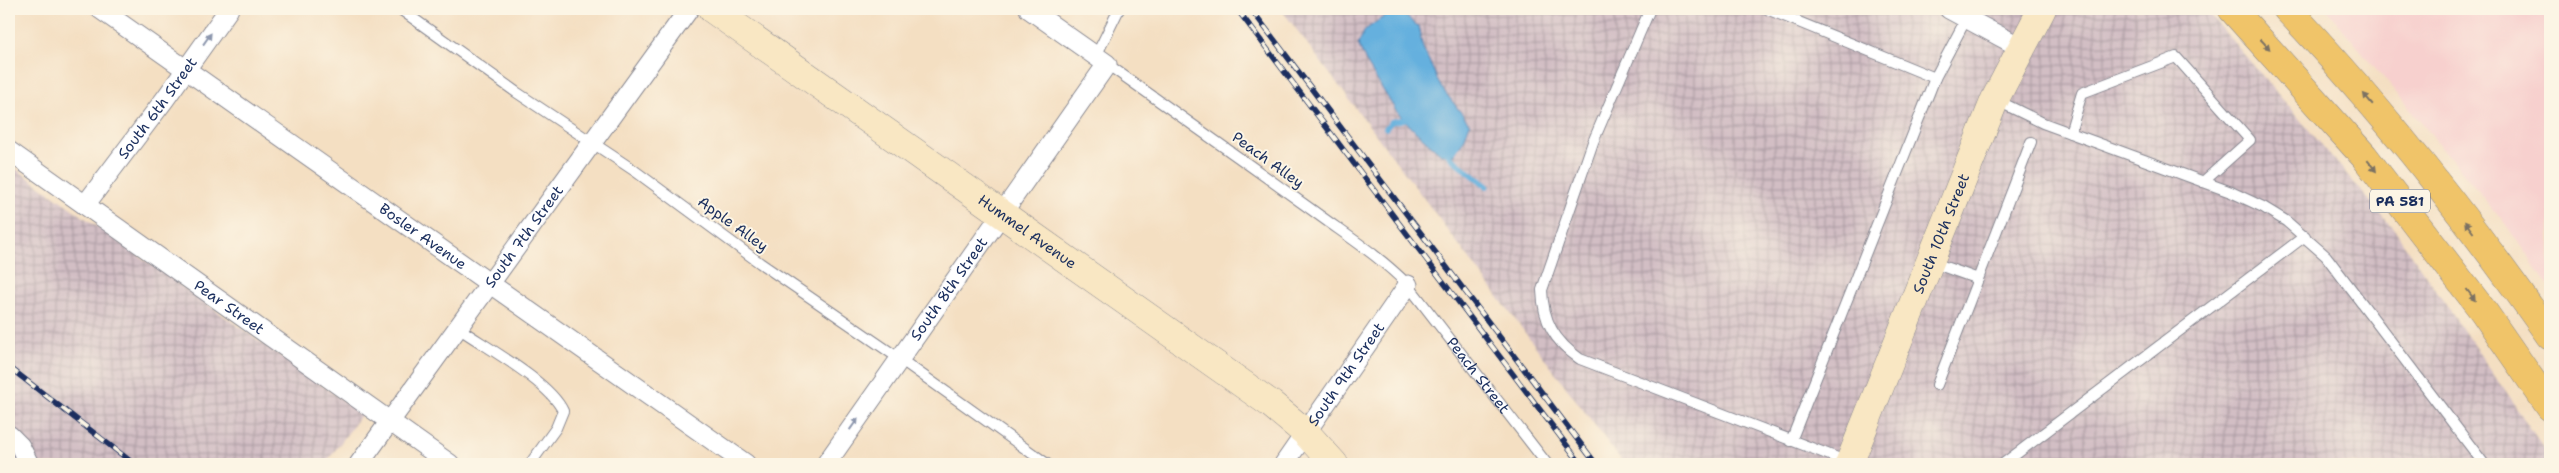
<svg xmlns="http://www.w3.org/2000/svg" width="2559" height="473" viewBox="0 0 2559 473" font-family="'Shantell Sans',sans-serif">
<defs>
<pattern id="industrial-grid" width="8" height="8" patternUnits="userSpaceOnUse" patternTransform="scale(1.25)"><rect width="8" height="8" fill="#d2bec4"/><path d="M0 4h8M4 0v8" fill="none" stroke="#aa9ba2"/></pattern>
</defs>
<rect width="100%" height="100%" fill="#fcf5e5"/>
<filter id="ink" filterUnits="userSpaceOnUse"><feTurbulence type="fractalNoise" baseFrequency=".02" numOctaves="2"/><feDisplacementMap in="SourceGraphic" scale="10" xChannelSelector="R" yChannelSelector="G"/><feConvolveMatrix kernelMatrix="1 2 1 2 8 2 1 2 1" color-interpolation-filters="sRGB"/></filter>
<filter id="wash" filterUnits="userSpaceOnUse"><feTurbulence type="fractalNoise" baseFrequency=".0096" numOctaves="4" result="noise"/><feDisplacementMap in="SourceGraphic" scale="20" xChannelSelector="R" yChannelSelector="G"/><feGaussianBlur stdDeviation="1.12" result="paint"/><feColorMatrix in="noise" values="0 0 0 0 0 0 0 0 0 0 0 0 0 0 0 0 0 1.4 0 .05"/><feComposite in="paint" operator="in"/></filter>
<g filter="url(#wash)">
<rect width="100%" height="100%" fill="#f4dfc2"/>
<path fill="#f7d0ce" d="M2326,9h224v279l-49,-70z"/>
<g fill="url(#industrial-grid)">
<path d="M1281,9h924l189,220 156,228v7h-926z"/>
<path d="M9,164l353,250 -37,50h-316z"/>
</g>
<path fill="#65b0de" stroke="#40709e" d="M1389,13l15,2 14,11 5,22 18,39 29,37 -6,16 -11,15 -12,-1 -25,-22 -20,-21 -29,-47 -9,-20 7,-14z"/>
<g fill="none" stroke-linecap="round" stroke-linejoin="round">
<g stroke="#65b0de" stroke-width="5.5">
<path d="M1386,128l5,-6 18,-4"/>
<path d="M1443,149l8,9 36,28"/>
</g>
</g>
</g>
<g filter="url(#ink)">
<g fill="none" stroke-linecap="round" stroke-linejoin="round">
<g stroke="#888790" stroke-width="12">
<g id="lane">
<path d="M400,9l116,83 119,79 125,92 140,96 147,105"/>
<path d="M1650,9l-57,133 -51,148c1,31 12,51 38,69l268,103"/>
<path d="M1767,9l168,69"/>
<path d="M1096,56l23,-47"/>
<path id="s1" d="M1107,64c69,49 137,97 205,146 35,26 65,44 96,75l139,179"/>
<path d="M1996,100l47,23 188,69 32,15 23,14 40,35 158,208"/>
<path d="M2070,133l12,-40 94,-36 74,83 -47,42"/>
<path d="M1931,262l47,17"/>
<path d="M457,327c28,20 92,54 106,84l-7,17 -26,36"/>
<path d="M1937,385l94,-243"/>
<path d="M1791,441l144,-363 31,-59"/>
<path d="M2003,464l302,-228"/>
</g>
</g>
<g stroke="#888790" stroke-width="21">
<g id="street">
<path id="s2" d="M100,9l646,455"/>
<path d="M1949,9l71,38"/>
<path id="s3" d="M9,151l441,313"/>
<path id="s4" d="M85,205l80,-106 64,-90"/>
<path d="M9,435l11,11 9,18"/>
<path id="s5" d="M359,464l330,-455"/>
<path id="s6" d="M826,464l281,-400 -78,-55"/>
<path id="s7" d="M1284,464l124,-179"/>
</g>
</g>
<g stroke="#888790" stroke-width="29">
<g id="secondary">
<path id="s8" d="M712,9l559,395 35,29 28,31"/>
<path id="s9" d="M1849,464l146,-365 47,-90"/>
</g>
</g>
<g stroke="#888790" stroke-width="29">
<g id="highway">
<path d="M2232,9l132,147 120,156 66,95"/>
<path d="M2287,9c96,101 183,213 263,327"/>
</g>
</g>
<use href="#lane" stroke="#fff" stroke-width="10"/>
<use href="#street" stroke="#fff" stroke-width="19"/>
<use href="#secondary" stroke="#f9e7c3" stroke-width="28"/>
<use href="#highway" stroke="#f0c469" stroke-width="28"/>
<g stroke="#1b2f5e" stroke-width="5.5">
<g id="rail">
<path d="M1237,9l344,455"/>
<path d="M1251,9l345,455"/>
<path d="M9,367l125,97"/>
</g>
</g>
<use href="#rail" stroke="#fcf5e5" stroke-width="4" stroke-dasharray="11" stroke-linecap="butt"/>
</g>
<defs><path id="oneway-solid" d="M-6-.8H1V-3.2L6.5 0L1 3.2V.8H-6Z" transform="scale(1.25)"/></defs>
<g fill="#8d97ae">
<use href="#oneway-solid" transform="translate(207 39) rotate(-55)"/>
<use href="#oneway-solid" transform="translate(854 424) rotate(-55)"/>
</g>
<g fill="#7b7263">
<use href="#oneway-solid" transform="translate(2265 44) rotate(47)"/>
<use href="#oneway-solid" transform="translate(2368 99) rotate(-130)"/>
<use href="#oneway-solid" transform="translate(2372 166) rotate(52)"/>
<use href="#oneway-solid" transform="translate(2469 227) rotate(-127)"/>
<use href="#oneway-solid" transform="translate(2471 295) rotate(53)"/>
</g>
</g>
<g text-anchor="middle" stroke-width="4" stroke-linejoin="round" paint-order="stroke">
<rect fill="#fcf5e5" stroke="#5e6a86" stroke-width="1" x="2370" y="189.5" width="60" height="23" rx="4"/>
<g font-size="14" font-weight="bold" fill="#1b2f5e">
<text x="2400" y="206">PA 581</text>
</g>
<g font-size="15" fill="#1b2f5e" stroke="#fcf5e5">
<text dy="5" stroke="none"><textPath href="#s4" startOffset="121">South 6th Street</textPath></text>
<text transform="translate(1268 160) rotate(36)" y="5">Peach Alley</text>
<text transform="translate(733 224) rotate(36)" y="5">Apple Alley</text>
<text dy="5" stroke="none"><textPath href="#s8" startOffset="386">Hummel Avenue</textPath></text>
<text dy="5" stroke="none"><textPath href="#s9" startOffset="248">South 10th Street</textPath></text>
<text dy="5" stroke="none"><textPath href="#s5" startOffset="281">South 7th Street</textPath></text>
<text dy="5" stroke="none"><textPath href="#s2" startOffset="395">Bosler Avenue</textPath></text>
<text dy="5" stroke="none"><textPath href="#s6" startOffset="214">South 8th Street</textPath></text>
<text dy="5" stroke="none"><textPath href="#s3" startOffset="270">Pear Street</textPath></text>
<text dy="5" stroke="none"><textPath href="#s1" startOffset="488">Peach Street</textPath></text>
<text dy="5" stroke="none"><textPath href="#s7" startOffset="109">South 9th Street</textPath></text>
</g>
</g>
<rect width="2559" height="473" fill="none" stroke="#fcf5e5" stroke-width="30"/>
</svg>
